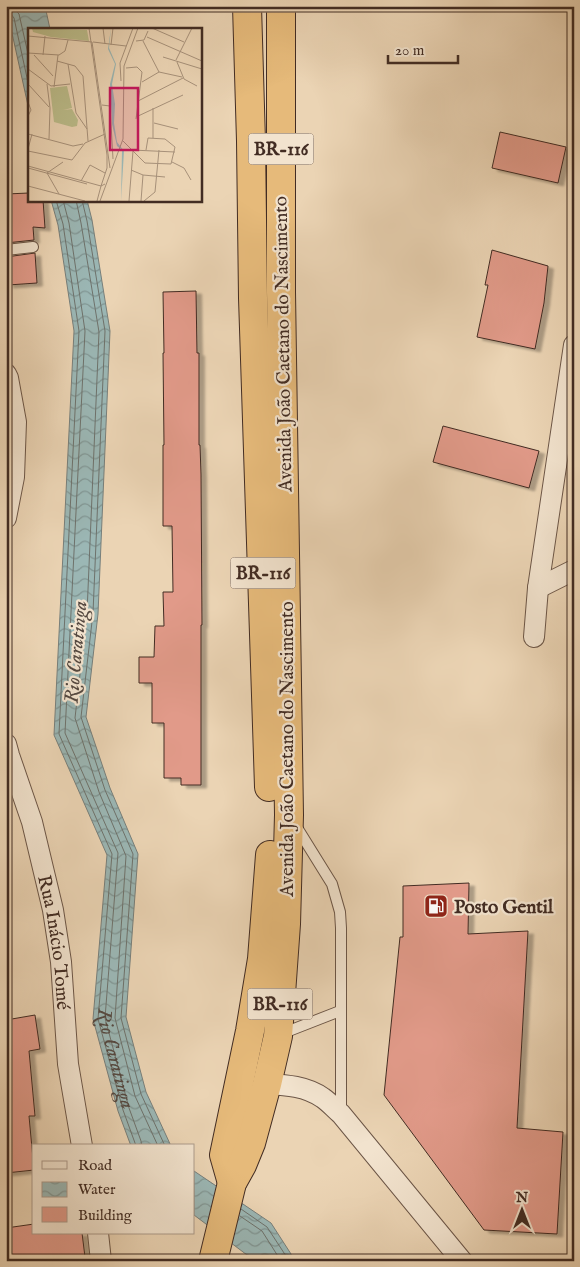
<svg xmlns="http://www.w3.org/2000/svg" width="580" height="1267" viewBox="0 0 580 1267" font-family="'IM FELL English',serif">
<defs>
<pattern id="water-waves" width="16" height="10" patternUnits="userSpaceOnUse" patternTransform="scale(1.25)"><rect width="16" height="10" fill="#9bb7b5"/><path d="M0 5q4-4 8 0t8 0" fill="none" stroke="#809593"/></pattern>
<filter id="shadow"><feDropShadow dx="5.5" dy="3" stdDeviation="1" flood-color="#0004"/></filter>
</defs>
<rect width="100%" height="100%" fill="#ebd4b4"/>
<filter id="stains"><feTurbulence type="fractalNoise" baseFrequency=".004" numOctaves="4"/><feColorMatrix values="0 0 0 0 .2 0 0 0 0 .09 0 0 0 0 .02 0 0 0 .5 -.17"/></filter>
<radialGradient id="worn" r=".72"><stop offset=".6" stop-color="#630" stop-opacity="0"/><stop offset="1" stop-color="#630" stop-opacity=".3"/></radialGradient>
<g fill="url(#water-waves)" stroke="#777f7b">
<path d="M6,6h39l5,23h-21v81z"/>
<path d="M51,200h36l5,20 18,111 -12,283 -12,103 24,71 28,66 -12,163 20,75 25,54h-40l-13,-35 -25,-92 14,-164 -53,-120 20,-404 -16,-106z"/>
<path d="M194,1171l77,52 20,31 1,7h-37l-61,-46z"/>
</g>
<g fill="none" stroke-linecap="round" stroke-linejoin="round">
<g stroke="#6e726c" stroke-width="1">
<path d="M6,7l8,2 5,5 10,44"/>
<path d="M6,13l5,1 3,4 15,69"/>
<path d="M56,200l7,24 16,107 -20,403 53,120 -14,165 25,91 12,33 1,3"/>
<path id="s1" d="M63,200l6,23 16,108 -20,402 53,120 -13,165 24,90 12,33 1,5"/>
<path d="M76,200l5,23 18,109 -12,281 -12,105 24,74 27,64 -11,162 20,78 23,50"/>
<path d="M82,200l5,21 18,110 -12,282 -12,104 24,73 28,64 -12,164 20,76 24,52"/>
<path d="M241,1209l26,18 19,29 1,5"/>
<path d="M240,1216l22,15 19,30"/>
</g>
</g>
<g fill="#e19a89" stroke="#422c23" filter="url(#shadow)">
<path d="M500,132l66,15 -8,36 -66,-15z"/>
<path d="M29,193v7h14l2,28 -12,-1 1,13 -28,3v-49z"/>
<path d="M492,250l56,16 -4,37 -9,46 -58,-12 11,-52h-3z"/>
<path d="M35,253l2,30 -29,2 -2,-28z"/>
<path d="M196,291l1,62h2v92h1l1,29 1,151h-1v160h-20v-7h-17v-55h-12v-40h-13v-26h15l1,-31h9l-1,-34h10l-1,-66h-9v-81h1l-1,-92h1l-1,-61z"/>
<path d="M443,426l96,25 -10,37 -96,-26z"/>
<path d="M469,883l-1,51 60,-3 -11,197 46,4 -6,102 -73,-4 -100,-135 16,-158h3v-51z"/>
<path d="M35,1015l5,34 -11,2 6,65h-6l5,54 -28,3v-153z"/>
<path d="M34,1224v9h48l3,24 -46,4h-33v-33z"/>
</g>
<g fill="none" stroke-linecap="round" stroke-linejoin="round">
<g stroke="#6c5647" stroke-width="12">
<g id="service">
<path d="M6,250l27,-3"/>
<path d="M296,826l36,58 8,28 1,16v185"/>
<path d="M281,1034l59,-23"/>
</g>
</g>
<g stroke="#6c5647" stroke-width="22">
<g id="minor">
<path d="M6,374l2,4 8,44 -2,55 -8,41"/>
<path d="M538,588l36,-18"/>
<path d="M534,637l4,-49 36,-243"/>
<path id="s2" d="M6,744l3,11 23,67 21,88 8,52 7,102 14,82"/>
<path d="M267,1084c19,1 39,2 56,14 6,4 12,11 18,16l121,147"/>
<path d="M98,1233l3,28"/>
</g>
</g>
<g stroke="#422c23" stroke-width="30">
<g id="trunk">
<path d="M247,6l4,135 2,157 16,489"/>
<path d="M232,1183l-8,-28 26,-124 12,-72 8,-104"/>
<path d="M213,1261l19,-78 10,-18 9,-22 16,-59 11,-48 8,-112 3,-109 -8,-523v-286"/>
</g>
</g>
<use href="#service" stroke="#f2e3ce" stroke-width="10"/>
<use href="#minor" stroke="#f2e3ce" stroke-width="20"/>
<use href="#trunk" stroke="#e6ba7a" stroke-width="28"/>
</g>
<defs>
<g id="fuel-square" transform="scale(1.25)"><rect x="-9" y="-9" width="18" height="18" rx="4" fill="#8f2418" stroke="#f2e3ce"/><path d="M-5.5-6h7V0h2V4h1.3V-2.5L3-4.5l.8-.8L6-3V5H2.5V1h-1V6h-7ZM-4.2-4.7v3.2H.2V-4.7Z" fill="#fff"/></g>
</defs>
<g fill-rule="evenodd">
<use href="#fuel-square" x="436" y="906"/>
</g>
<g text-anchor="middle" stroke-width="4.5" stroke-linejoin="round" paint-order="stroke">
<g fill="#f2e3ce" stroke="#776356" stroke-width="1">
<rect x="248.5" y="133.5" width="65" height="31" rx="4"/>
<rect x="230.5" y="557.5" width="65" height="31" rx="4"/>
<rect x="247.5" y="988.5" width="65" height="31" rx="4"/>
</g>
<g font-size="18" font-weight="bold" fill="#422c23">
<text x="281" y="155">BR-116</text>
<text x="263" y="579">BR-116</text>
<text x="280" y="1010">BR-116</text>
</g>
<g font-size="19" fill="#422c23" stroke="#f2e3ce">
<text transform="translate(282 344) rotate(-91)" y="7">Avenida João Caetano do Nascimento</text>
<text transform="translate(286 749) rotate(-90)" y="7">Avenida João Caetano do Nascimento</text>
<text dy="7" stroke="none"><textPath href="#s2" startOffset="205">Rua Inácio Tomé</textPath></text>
</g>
<g font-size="19" font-weight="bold" fill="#422c23" stroke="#f2e3ce" text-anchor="start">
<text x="454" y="913">Posto Gentil</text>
</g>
<g font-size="20" font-style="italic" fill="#544840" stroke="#f2e3ce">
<text transform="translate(75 652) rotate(-85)" y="7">Rio Caratinga</text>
<text dy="7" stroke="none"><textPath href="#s1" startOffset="874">Rio Caratinga</textPath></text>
</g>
</g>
<g transform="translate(28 28)">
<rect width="174" height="174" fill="#ebd4b4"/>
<path d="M4,0l55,2 2,11 -38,-4 -18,-5zM39,58l5,22 -9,2 9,-1 6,11 -1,6 -5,1 -18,-5 -4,-34z" fill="#bbbc8a"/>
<path d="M83,0l-2,20 7,16 -4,20 3,20 -1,19 3,19 7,9 -3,50 1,-51 -5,-4 -5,-22 -2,-40 5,-20 -7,-15z" fill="#9bb7b5"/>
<path fill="none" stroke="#a7917a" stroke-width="1" d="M61,0l18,127v13l-6,18 4,-2M75,0l2,16M124,0l32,14M0,8l64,6M119,9l55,24M108,13l8,-1 4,-9M115,13l16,31M64,14l18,126M65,14l33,4M83,17l2,-17M0,25l31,2 6,-4 3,-11M6,27l19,21M15,27l2,-19M135,29l39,12M148,32l16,-32M29,33l18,5 8,10 5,65M149,34l7,17 13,7M40,36l8,49 11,16M98,40l11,-1 5,5 -6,47M0,41l23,17 19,-2M93,53l-1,-18 13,-35M114,54l17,-10 23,5M0,56l21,23M19,56l3,24 -1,31M26,59l4,-32M110,73l45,-23M0,74l3,8 -3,6M74,77l8,1 3,53M125,80v30M108,89l47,-22M126,95l24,6M0,106l45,12 10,-2M95,113l22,22 26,1 4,-17 -10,-8 -17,-1 -2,12M0,121l4,-15M104,122l43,2M0,123l44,9 13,-17 20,-9M144,134l12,6 7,12M0,138l73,20 -4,15M0,140l59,16M103,142l12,5 22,2M53,153l9,-16 15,8M0,158l57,15M31,166l-12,-21 16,-11M72,173l23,-62 1,-73 14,-38M101,173l4,-50M113,173l2,-26M116,173l11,-9 4,-42"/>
<path fill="#c2185b" fill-opacity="0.15" stroke="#c2185b" stroke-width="2.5" d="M82,60h28v62h-28z"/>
<rect width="174" height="174" fill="none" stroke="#422c23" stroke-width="2.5"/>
</g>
<rect width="580" height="1267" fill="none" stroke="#ebd4b4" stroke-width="25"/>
<rect x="8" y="8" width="565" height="1252" fill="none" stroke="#422c23" stroke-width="2.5"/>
<rect x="12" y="12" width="555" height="1242" fill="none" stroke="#422c23"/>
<rect x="32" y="1144" width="162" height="90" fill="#f2e3ce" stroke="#ac9a8a"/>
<rect x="42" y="1161" width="25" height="8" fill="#f2e3ce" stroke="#ac9a8a"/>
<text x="78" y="1170" font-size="15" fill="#422c23">Road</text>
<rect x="42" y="1182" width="25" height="15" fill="url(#water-waves)" stroke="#ac9a8a"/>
<text x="78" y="1194" font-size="15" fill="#422c23">Water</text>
<rect x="42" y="1207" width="25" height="15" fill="#e19a89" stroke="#ac9a8a"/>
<text x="78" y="1220" font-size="15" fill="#422c23">Building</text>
<g transform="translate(522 1210)" stroke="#f2e3ce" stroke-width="4" paint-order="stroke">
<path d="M0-4L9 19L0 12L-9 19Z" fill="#422c23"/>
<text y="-8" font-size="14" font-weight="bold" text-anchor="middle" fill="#422c23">N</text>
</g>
<path d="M388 55v8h70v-8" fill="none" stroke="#422c23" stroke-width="2.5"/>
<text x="395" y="55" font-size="15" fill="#422c23" stroke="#f2e3ce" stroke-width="4" paint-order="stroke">20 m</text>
<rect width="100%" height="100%" filter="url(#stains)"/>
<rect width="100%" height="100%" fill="url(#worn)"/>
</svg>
